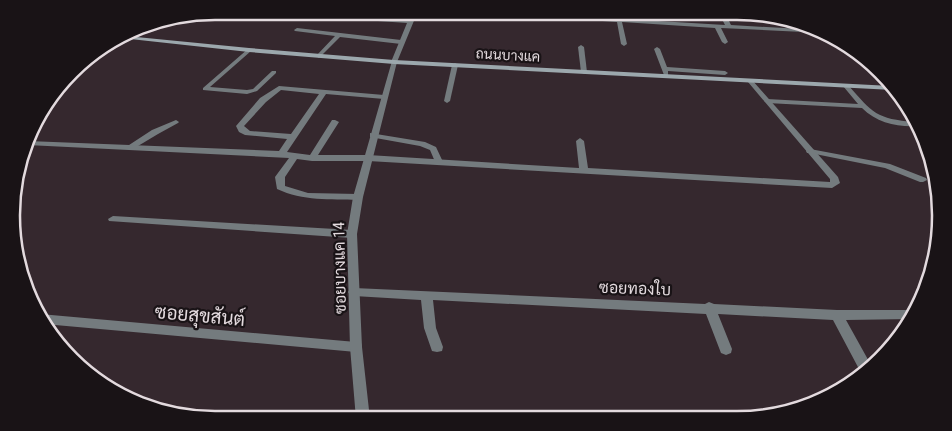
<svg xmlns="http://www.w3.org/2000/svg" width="952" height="431" viewBox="0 0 952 431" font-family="'Roboto Condensed',Sarabun,sans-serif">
<rect width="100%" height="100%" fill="#35282e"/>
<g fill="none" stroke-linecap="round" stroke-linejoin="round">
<g fill="#747b7e" fill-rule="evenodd">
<path d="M297,28l104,12 3,2 -3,2 -61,-7 -21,21 -3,-2 1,-1 18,-19 -40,-5 -1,-1z"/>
<path d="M581,45l3,2 3,25 -3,2 -3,-2 -3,-25z"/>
<path d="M657,47l3,2 7,18 58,4 3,2 -3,2 -57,-4v4h-4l-10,-26z"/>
<path d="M249,48l3,2 -1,1 -41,36 37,3 6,-1 19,-18h4v2l-19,18 -10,3 -44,-4v-2z"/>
<path d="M455,63l3,2 -8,36 -3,2 -3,-2 8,-36z"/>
<path d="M846,84l2,1c25,28 28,34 67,37l2,4c-20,1 -40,-3 -55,-18l-95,-5 -3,-2 3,-2 91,5 -15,-18z"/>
<path d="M176,120l3,2 -1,1 -20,11 -25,15h-6l-1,-2 26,-17z"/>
<path d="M370,133l55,9 11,5 7,15 -1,2h-6l-6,-14 -10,-4 -50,-9z"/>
<path d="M807,149h3l80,15 36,14 1,2 -4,2h-3l-35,-14 -75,-15h-3l-1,-2z"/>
</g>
<g fill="#747b7e" fill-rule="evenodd">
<path d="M234,11h36l138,8 4,-8h6l-21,51 -3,2 -3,-2 16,-39z"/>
<path d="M457,11h36l232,14 -7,-14h6l7,14 88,5 5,3 -103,-5 7,14 -3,2 -3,-2 -7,-14 -93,-6 5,22 -3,2 -3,-2 -4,-22z"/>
<path d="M750,79l2,1 86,97 2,6 -8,5 -464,-27h-56l-15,-2 -12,18v9l23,7 50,1 5,3 -5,3c-28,-1 -55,1 -81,-11l-2,-12 14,-19 -262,-13 1,-4 251,10 8,-12 -42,-4 -6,-3 -3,-6 24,-28 19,-12 105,9 4,2 -4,2 -58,-5 -39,58 23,3 22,-35h3l4,2 -21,33h50l211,13 -3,-27 4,-3 4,3 4,27 242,14v-3l-82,-97 -2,-1zM281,90l38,4 -28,40 -41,-3 -6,-5 22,-24z"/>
<path d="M113,216l239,14 5,4 -5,4 -243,-17 -1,-2z"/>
<path d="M354,288l351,16 4,-2 5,2 123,6h79l-5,9 -65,1 25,45 -2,4 -5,2 -5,-2 -26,-49 -115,-6 14,35 -1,4 -5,2 -5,-2 -15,-39 -273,-14 3,28 7,19 -1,4 -5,1 -5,-1 -8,-23 -3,-28 -67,-4 -4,-1 -2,-3 2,-3z"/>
<path d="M40,314l316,28 5,1 1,4 -1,4 -5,1 -312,-28 -6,-9z"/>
</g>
<path fill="#747b7e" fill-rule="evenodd" d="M392,61l5,1 -34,135 -6,37 5,113 8,72h-14l-6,-72 -3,-113 6,-37z"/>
<path fill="#9ca8ad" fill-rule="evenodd" d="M126,36l123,12 145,12 497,26 2,4 -499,-26 -145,-12 -128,-14z"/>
</g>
<g text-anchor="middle" stroke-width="4.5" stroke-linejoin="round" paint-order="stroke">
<g font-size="14" fill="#e3dade" stroke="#191316">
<text transform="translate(508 55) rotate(3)" y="5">ถนนบางแค</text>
</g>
<g font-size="16" fill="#e3dade" stroke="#191316">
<text transform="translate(339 268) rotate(-91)" y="6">ซอยบางแค 14</text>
<text transform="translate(635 288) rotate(2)" y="6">ซอยทองใบ</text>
</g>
<g font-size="19" fill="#e3dade" stroke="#191316">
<text transform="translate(200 315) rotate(5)" y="7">ซอยสุขสันต์</text>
</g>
</g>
<path d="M0 0H952V431H0ZM215 20H737A195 195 0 0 1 932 215V216A195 195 0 0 1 737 411H215A195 195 0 0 1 20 216V215A195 195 0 0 1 215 20Z" fill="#191316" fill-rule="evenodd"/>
<path fill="none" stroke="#e3dade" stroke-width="2.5" d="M215 20H737A195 195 0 0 1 932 215V216A195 195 0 0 1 737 411H215A195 195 0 0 1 20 216V215A195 195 0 0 1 215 20Z"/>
</svg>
